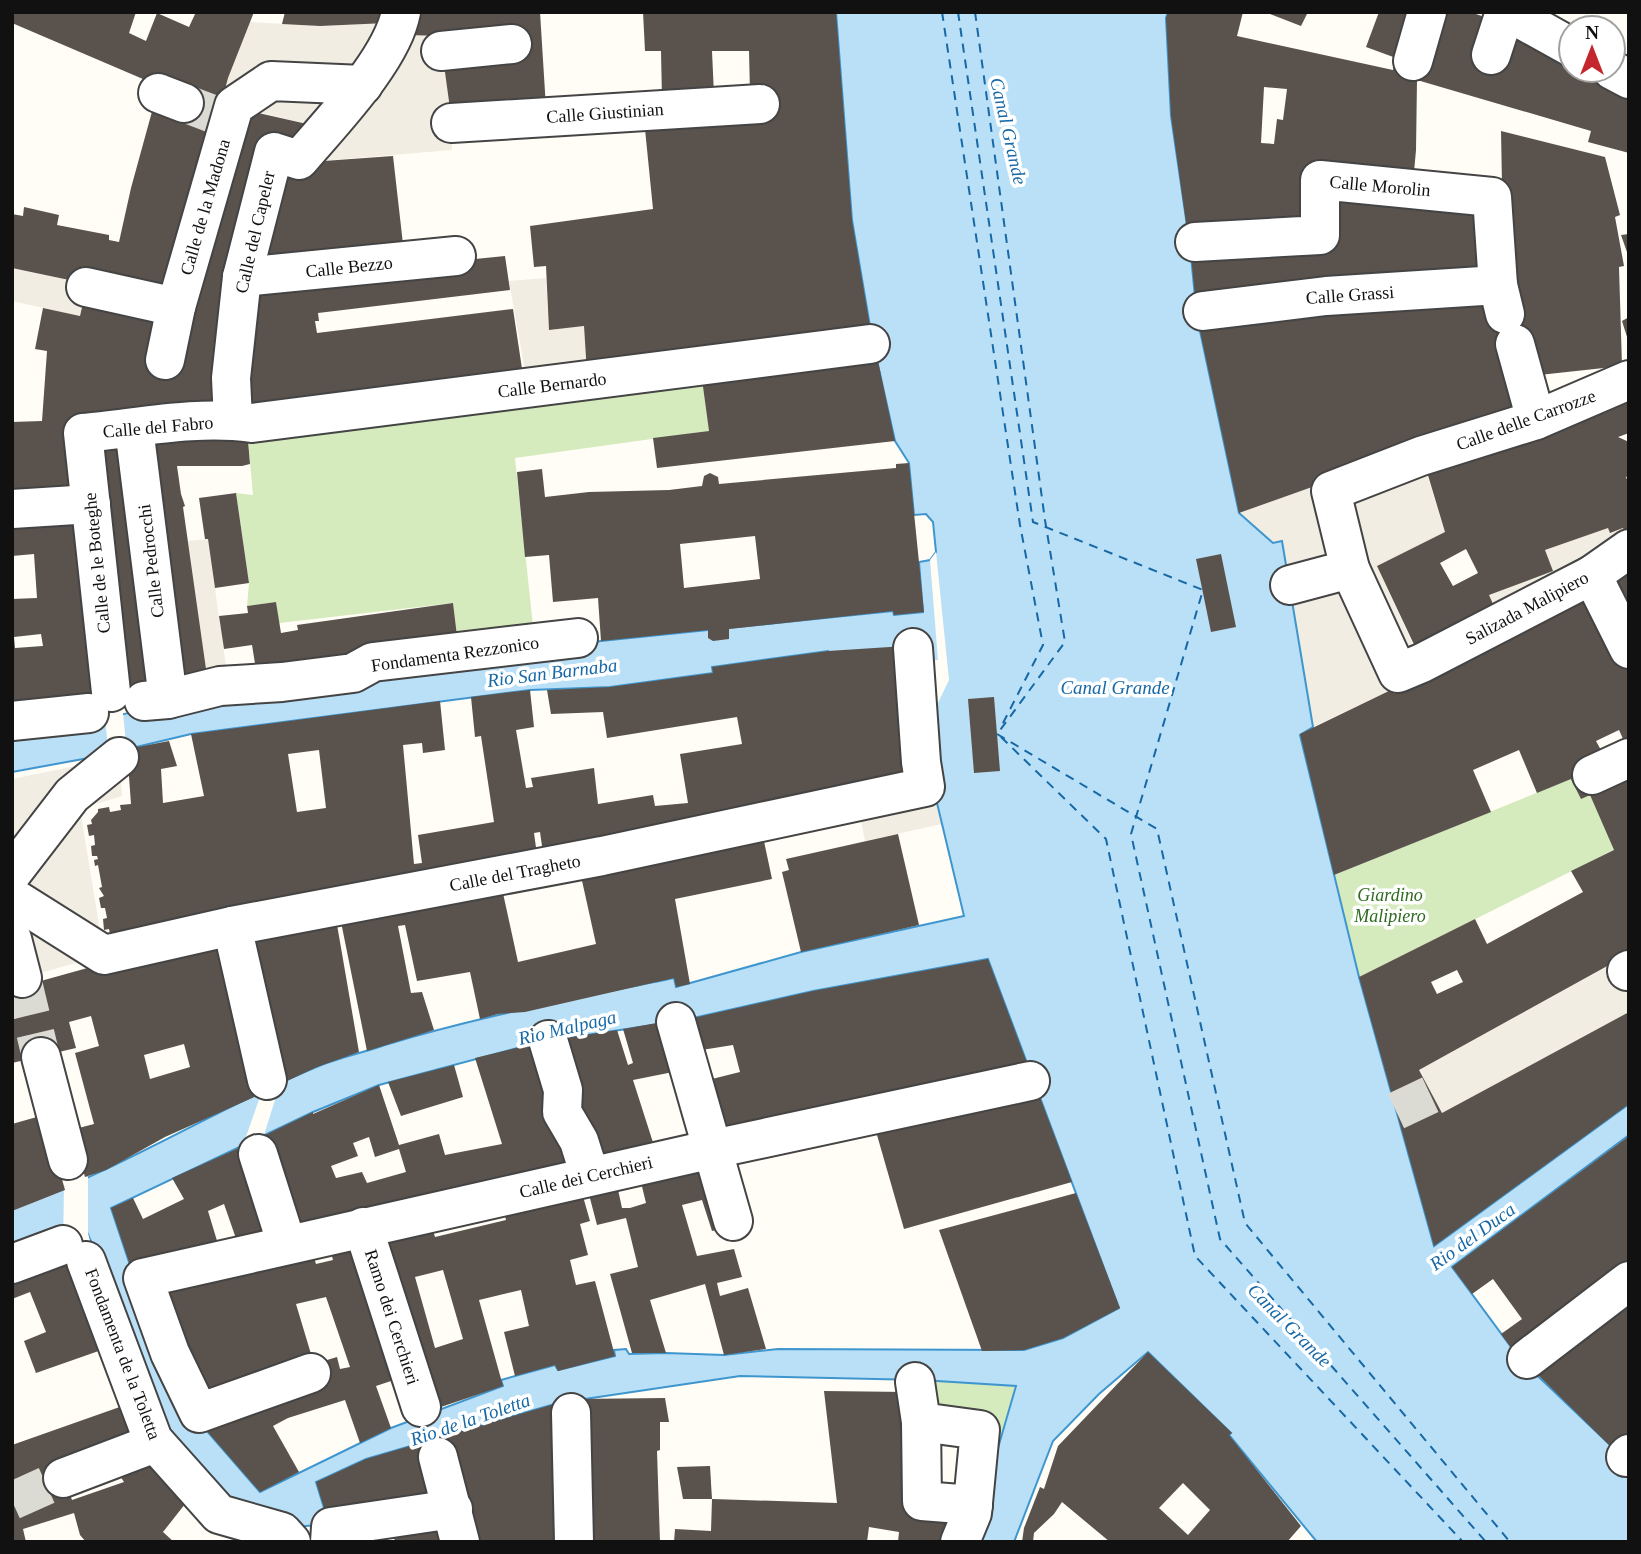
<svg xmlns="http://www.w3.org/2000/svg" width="1641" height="1554" viewBox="0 0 1641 1554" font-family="Georgia,serif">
<rect width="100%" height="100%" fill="#fffdf5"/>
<g fill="#d5ebbd">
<path d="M701,372l8,59 -194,27 19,177 -76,9 -5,-41 -174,20 -3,-21 -29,4 2,-23 -13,-90 17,2 -6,-66z"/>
<path d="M1571,779l19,16 24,55 -255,127 -25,-102z"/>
<path d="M921,1380l95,6 -31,105 -5,-4 15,-69 -59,-3z"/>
</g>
<g fill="#f1ede2">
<path d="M250,22l70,4 67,-3 21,12 32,1 11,80 1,34 -156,13 11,-39 -85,-21 6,-25z"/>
<path d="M12,268l75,16 -7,32 -68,-15z"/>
<path d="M546,278l3,52 35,-4 3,54 -59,8 -19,-107z"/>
<path d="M1419,449l26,83 -68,34 49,107 -113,54 -31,-185 -9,1 -34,-30z"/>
<path d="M1608,528l3,5 12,-5 1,3 -119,101 -16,-37 63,-24 -7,-21z"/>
<path d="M208,539l20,142 -20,2 -20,-142z"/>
<path d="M119,757l3,39 -42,13 24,146 -92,26v-202z"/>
<path d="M932,782l10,42 -77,17 -9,-46z"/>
<path d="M1621,959l8,14v39l-187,101 -23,-43z"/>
</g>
<path fill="#b9e0f7" stroke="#3f96cf" stroke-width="2" fill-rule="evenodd" d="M836,12h332l-2,6 5,98 19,130 7,71 42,196 34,30 9,-2 31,186 -13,8 59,242 75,269 195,-142v31l-177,132 68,92 109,104v79h-312l-88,-107 2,-2 -83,-81 -49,42 -46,47 -39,101h-48l14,-32 36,-124 -95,-6 -181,-4 -182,27 -192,56 -50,23 13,42 -35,3 -57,-20 -60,-66 -16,-23 -73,-184 -76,26v-51c105,-38 200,-98 302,-141 23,-10 48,-15 71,-23 95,-29 192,-47 289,-67l2,9 125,-35 163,-36 -32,-134 -104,-131 -116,16 1,6 -103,14 -80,3 -339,44 -97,23 -82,15v-39l60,-7 73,-17 456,-68 292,-30 1,4 29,-3 -4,-50 11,-2 6,-8 -3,-30 -7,-8 -12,1 -5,-52 -14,-22 -23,-103 -20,-118zM988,959l131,349 -56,30 -39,12 -246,-1 -54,6 -58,-2 -37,1 -3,-5 -12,1 1,6 -57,14 -3,-5 -54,15 2,6 -112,42 -131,64 -61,-70 -66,-148 -22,-66 202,-96 66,-27 161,-43 140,-21 133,-30z"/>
<g fill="#fffdf5">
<path d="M936,552l13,128 -11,23 -11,2 -3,-43 14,-2 -8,-100z"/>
<path d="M145,705v4l-22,4 4,40 -18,4 -4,-38 -15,-1z"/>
<path d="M280,1084l-16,51 -21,10 18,-51z"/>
<path d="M85,1176l3,1v56l6,24 -8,-19 -23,8 1,-59z"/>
</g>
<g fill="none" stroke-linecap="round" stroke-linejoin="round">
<g stroke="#1768a6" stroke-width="2" stroke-dasharray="9 7" stroke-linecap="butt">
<path d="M942,12l78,513 23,120 -42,82"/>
<path d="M958,12l75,510 170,68 -72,244 89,405 266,303"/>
<path d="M975,12l70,508 20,122 -67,91"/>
<path d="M997,734l160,95 88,394 265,319"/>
<path d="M1001,737l105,102 89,417 268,286"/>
</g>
</g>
<g fill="#5a524d" fill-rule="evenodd">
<path d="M12,12h124l-7,21 17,8 11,-28 32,14 7,-15h58l-26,66 -59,223 -157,-33v-54l11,2 1,-9 35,8 -2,10 52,10v5l10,2 12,-54 25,-91h29l-173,-74z"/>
<path d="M285,12h105l-3,11 -67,3 -38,-2z"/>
<path d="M411,12h129l6,96 -95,8 -11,-80 -32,-1z"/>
<path d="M643,12h193l16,208 20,118 -285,36 -3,-48 -35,4 -3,-64 -12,1 -4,-41 123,-17 -9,-90 106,-26 -1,-42h-37l2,44 -52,4 -1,-48h-16z"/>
<path d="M1168,12h75l-6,24 156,34 3,-12 -30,-11 13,-35h91l41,14 60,30v14h25l33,18v65l-41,-11 3,-11 -174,-51 -1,70 -3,33 -64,-7 -37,57 -124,4 -17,-121 -5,-98zM1264,87l23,2 -4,31 -6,-1 -3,25 -13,-1z"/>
<path d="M1265,12h43l-7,14z"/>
<path d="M245,110l62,14 -6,28 -33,-8 -47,272 -147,13 8,72 -70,5v-84l30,-1 5,-70 -12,-2 8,-41 37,8 6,-26 82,19z"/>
<path d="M1501,131l104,26 15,58 -5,2 9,49 -5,1 3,99 -92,10 -2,34 -289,103 -42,-196 307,-28z"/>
<path d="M393,156l11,97 -153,13 25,-107 20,4z"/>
<path d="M1325,183l158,17v82l-287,24 -6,-60 133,-7z"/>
<path d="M1629,234v21h-1l-7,-20z"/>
<path d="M505,256l5,34 -192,23 1,8h-4l2,12 196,-24 11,73 -282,35 5,-135z"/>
<path d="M1629,317v23h-1l-6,-19z"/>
<path d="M875,347l20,94 -238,27 -4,-30 56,-7 -8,-59z"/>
<path d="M1629,392v41l-11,4 11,5v34l-3,1 3,7v44l-5,3 -1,-3 -13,5 -2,-5 -63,22 8,21 -64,24 9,20 -80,38 -41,-87 68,-34 -21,-70zM1466,549l12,24 -25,13 -13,-23z"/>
<path d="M247,429l3,35 -8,2h-65l4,28 4,12 -2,1 25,176 -90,9 -28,-250z"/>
<path d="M909,463l15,149 -30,3 -1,-4 -164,18v10l-16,2 -5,-3v-8l-107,11 -3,-43 -45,4 -4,-47 -24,2 -8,-85 25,-3 3,28 44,-5 80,-2 33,-4 2,-10 6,-3 8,4 1,7 177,-16v-4zM755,536l5,43 -76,9 -4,-44z"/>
<path d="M236,493l13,90 -34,5 -7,-49h-3l-6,-41z"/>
<path d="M83,510l20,196 -91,7v-114l25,-1 -3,-44 -22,2v-41zM41,634l2,12 -28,2 -1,-11z"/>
<path d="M1221,554l15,73 -25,5 -15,-73z"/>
<path d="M1629,559v82l-31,-62z"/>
<path d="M1592,585l37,74v93l-10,-22 -23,11 12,22h21v191l-210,116 23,43 187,-101v92l-195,142 -75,-269 116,-58 12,25 96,-52 -12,-21 43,-21 -24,-55 -9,4 -10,-20 -34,14 -18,-43 -46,20 18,42 -157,63 -34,-141 126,-61zM1457,970l6,12 -26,12 -6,-12z"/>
<path d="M276,602l5,31 17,-3 -1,-5 156,-22 5,41 -201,32 -5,-31 -28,4 -5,-33 29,-3 -1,-7z"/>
<path d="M905,646l7,137 -368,77 -4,-28 -6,1 4,29 -425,73 -3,-1 -1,-5 -5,1 -1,-11 4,-1 -2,-10h-4l-2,-10 5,-2 -5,-8 3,-1 -4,-22 -3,1 -1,-6 4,-1 -1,-3h-5l-1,-10 4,-1 -1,-10 -5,1 -2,-11 5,-1 -1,-4 7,-8v-3l11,-2 1,5 11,-2 -1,-5 11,-1 -4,-55 42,-8 8,25 -16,3 2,34 41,-7 -13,-62 249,-33 5,49 -22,3 -1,-10 -19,2 11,119 8,-1 -4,-28 76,-13 -13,-86 -6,1 -4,-40 59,-7 4,37 -18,3 10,58 7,-1 -2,-9 63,-10 4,36 55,-9 2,11 33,-3 -8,-49 62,-10 -5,-27 -130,21 -4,-26 -52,2 -4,-24 63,-3 103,-14 -1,-6 116,-16zM319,750l7,58 -29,4 -9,-58z"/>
<path d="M994,697l6,74 -26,2 -6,-74z"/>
<path d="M761,827l11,52 -97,20 15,85 -14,3 -2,-9 -149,34 -27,2 -18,5 -10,-47 -53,9 -12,-56 -7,1 13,67 11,-1 12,38 -67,21 -28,-139 162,-28 17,78 78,-18 -17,-77z"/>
<path d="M898,834l21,91 -118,27 -19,-80 7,-2 -3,-11z"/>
<path d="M335,913l24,139 -42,15 -45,21 -36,-157z"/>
<path d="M228,933l33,161 -96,43 -59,33 -21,7 -14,-47 23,-6 -19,-71 24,-7 -8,-30 -22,6 7,26 -64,15v-74l115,-32zM184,1044l6,23 -40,12 -6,-24z"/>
<path d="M988,959l44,117 -313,67 -19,-61 40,-10 -7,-27 -44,7 -9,-31 133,-30z"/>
<path d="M668,1021l15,49 -50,10 24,75 -368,85 -32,-101 56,-27v2l66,-29 20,60 40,-11 6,21 57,-11 -27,-86 65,-16 77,-12 11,35 5,-2 -10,-34zM369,1137l6,20 24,-8 7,23 -39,11 -5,-11 -26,6 -5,-12 27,-10 -5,-13z"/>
<path d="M454,1065l9,32 -62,19 -13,-34z"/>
<path d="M1035,1084l37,98 -168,47 -31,-108z"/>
<path d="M44,1115l21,75 -53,21v-87z"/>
<path d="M1629,1136v140l-115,76 -13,-18 21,-15 -29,-40 -21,15 -20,-27z"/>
<path d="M250,1143l26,77 -36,30 -16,-46 -16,7 13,43 -88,20 -22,-66 22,-10 10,21 41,-20 -12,-21z"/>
<path d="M707,1154l22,73 -17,4 -10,-31 -20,5 15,51 37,-7 8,28 -25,6 3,13 28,-8 18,61 -42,6 -19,-71 -55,16 16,53h-34l-22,-79 28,-7 -12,-49 -29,7 -11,-42 31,2 5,23h8l16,-5 -8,-33z"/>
<path d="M582,1193l8,28 -10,3 8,31 -18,5 6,25 19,-4 20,75 -57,15 -3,-6 -40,11 -11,-44 25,-6 -8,-36 -42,10 24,86 -74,25 -61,-179 61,-14 6,19 71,-17 -2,-8zM443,1270l20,69 -28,9 -20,-71z"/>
<path d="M1076,1193l44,115 -57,30 -39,12 -42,1 -43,-121z"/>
<path d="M361,1234l45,142 -30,10 15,42 -31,15 -15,-43 -57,18 -15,8 26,46 -39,20 -61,-70 3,-17 -51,-124 159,-36 6,19 17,-4 -5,-19zM326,1297l24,70 -10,2 -3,-12 -23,7 -18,-60z"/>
<path d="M73,1246l37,101 -74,26 -12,-32 22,-9 -16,-40 -18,7v-29z"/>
<path d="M1629,1289v153l-8,7 -7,-8 -5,4 -81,-80z"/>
<path d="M1148,1352l84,81 -3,2 72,91 -14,16h-177l-48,-40 -8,12 -20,19 -1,9h-11l2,-14 16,-41 4,2 14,-43zM1183,1483l27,27 -22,25 -29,-27z"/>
<path d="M824,1391l83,1 10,114 51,4 -13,32h-57l1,-10 -30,-5 -2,15h-193l1,-13 36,2 1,-32h1l124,4z"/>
<path d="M665,1398l4,24h-9v28l-3,1 3,91h-78l-5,-143z"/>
<path d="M131,1403l14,35 -80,44 7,18 52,-18 -11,-17 36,-14 40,48 -26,33 11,10h-88l-6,-7 -6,-22 -51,16 3,13h-14v-97z"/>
<path d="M558,1403l5,139h-62v-2l-37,2 -20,-87 -6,-17z"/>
<path d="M427,1441l18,63 -116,20 -13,-42 50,-23z"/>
<path d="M710,1466l2,33h-29l-6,-32z"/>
<path d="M448,1514l6,28h-59l-4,-20z"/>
</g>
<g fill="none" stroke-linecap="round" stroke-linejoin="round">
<g stroke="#dbdad3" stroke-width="38" stroke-dasharray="38 19" stroke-linecap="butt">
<path d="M184,103l34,13"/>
<path d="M22,978l19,79"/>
<path d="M1396,1111l36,-17"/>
<path d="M12,1501l51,-23"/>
</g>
<g stroke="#444" stroke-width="42">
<g id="minor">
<path d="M1508,12l63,35"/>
<path d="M441,51l71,-7"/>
<path d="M1491,55l14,-43"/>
<path d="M1413,61l14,-49"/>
<path d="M1612,70l17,9"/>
<path d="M158,93l26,10"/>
<path d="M451,123l309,-19"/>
<path d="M1195,242l125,-7v-55l172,17 6,88 7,29"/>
<path d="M242,277l214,-21"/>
<path d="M86,287l90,20"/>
<path d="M1203,311l123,-15 172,-11"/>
<path d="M1515,344l21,76"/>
<path d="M165,360l11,-53 58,-201 37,-25 92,4"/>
<path d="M233,420l-2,-42 11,-101 32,-125 25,8c32,-38 93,-100 102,-148"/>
<path d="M134,428l34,271"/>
<path d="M12,509l79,-5"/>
<path d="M1350,569l48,104 24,-10 170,-88 37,-26"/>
<path d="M1592,575l37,74"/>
<path d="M1290,585l60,-16 -19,-78 90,-35 115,-36 93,-40"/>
<path d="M111,692l-28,-259c55,-5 114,-18 169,-10l618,-79"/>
<path d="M144,701l24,-2 52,-13 62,-4 71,-9 20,-11 205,-24"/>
<path d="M12,721l77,-8"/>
<path d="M1592,775l37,-17"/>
<path d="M12,873l60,-78 47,-38"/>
<path d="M12,897l92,58 128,-29 370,-70 323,-69 -4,-25 -8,-114"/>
<path d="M232,926l35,154"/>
<path d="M12,939l10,39"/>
<path d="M1627,971l2,-1"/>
<path d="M676,1022l57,199"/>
<path d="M548,1040l15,50 -1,22 17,29 11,35"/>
<path d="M41,1057l27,103"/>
<path d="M258,1154l29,91"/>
<path d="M363,1227l58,180"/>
<path d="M86,1261l67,179 66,74 63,18 9,10"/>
<path d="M12,1264l51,-19"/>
<path d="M1527,1359l102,-78"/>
<path d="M311,1373l-112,40 -29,-60 -27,-75 570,-129 317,-68"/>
<path d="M915,1382l6,40 59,8 -8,83 -12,29"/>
<path d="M571,1413l3,129"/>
<path d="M921,1422l1,79 51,4"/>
<path d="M438,1457l22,85"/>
<path d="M1626,1457l3,-3"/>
<path d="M63,1478l92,-35"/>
<path d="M330,1542l1,-15 122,-18"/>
</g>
</g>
<use href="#minor" stroke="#fff" stroke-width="38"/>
</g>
<g text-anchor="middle" stroke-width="7" stroke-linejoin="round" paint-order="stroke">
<g font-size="18" fill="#111" stroke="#fff">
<text transform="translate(605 113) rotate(-4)" y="6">Calle Giustinian</text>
<text transform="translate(1380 186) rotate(5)" y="6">Calle Morolin</text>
<text transform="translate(205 207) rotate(-74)" y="6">Calle de la Madona</text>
<text transform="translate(255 232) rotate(-77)" y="6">Calle del Capeler</text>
<text transform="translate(349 267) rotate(-6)" y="6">Calle Bezzo</text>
<text transform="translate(1350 295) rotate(-4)" y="6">Calle Grassi</text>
<text transform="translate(552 385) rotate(-7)" y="6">Calle Bernardo</text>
<text transform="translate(1526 420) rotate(-20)" y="6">Calle delle Carrozze</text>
<text transform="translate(158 427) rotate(-5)" y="6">Calle del Fabro</text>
<text transform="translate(151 561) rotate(-97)" y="6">Calle Pedrocchi</text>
<text transform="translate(97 563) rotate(-96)" y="6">Calle de le Boteghe</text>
<text transform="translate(1527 608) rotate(-28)" y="6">Salizada Malipiero</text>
<text transform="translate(455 654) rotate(-8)" y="6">Fondamenta Rezzonico</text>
<text transform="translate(515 873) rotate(-11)" y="6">Calle del Tragheto</text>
<text transform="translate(586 1177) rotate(-13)" y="6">Calle dei Cerchieri</text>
<text transform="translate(392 1317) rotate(72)" y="6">Ramo dei Cerchieri</text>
<text transform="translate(123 1354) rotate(69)" y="6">Fondamenta de la Toletta</text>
</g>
<g font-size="18" font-style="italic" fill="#2f6b1f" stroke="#fff">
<text x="1390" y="901">Giardino<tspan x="1390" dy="21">Malipiero</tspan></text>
</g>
<g font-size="19" font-style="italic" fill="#1768a6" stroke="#fff">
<text transform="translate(1009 131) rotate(77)" y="7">Canal Grande</text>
<text transform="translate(552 672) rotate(-7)" y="7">Rio San Barnaba</text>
<text x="1115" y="694">Canal Grande</text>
<text transform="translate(567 1027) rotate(-13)" y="7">Rio Malpaga</text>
<text transform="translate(1472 1236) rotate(-36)" y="7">Rio del Duca</text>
<text transform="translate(1290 1325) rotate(45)" y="7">Canal Grande</text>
<text transform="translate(470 1419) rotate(-19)" y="7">Rio de la Toletta</text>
</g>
</g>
<rect width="1641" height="1554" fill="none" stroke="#111111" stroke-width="28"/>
<g transform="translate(1592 49)"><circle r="33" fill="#ffffff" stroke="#a0a0a0" stroke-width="2"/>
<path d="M0-5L12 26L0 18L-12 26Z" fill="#c4262e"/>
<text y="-10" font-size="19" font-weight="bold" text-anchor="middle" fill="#111111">N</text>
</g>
</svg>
